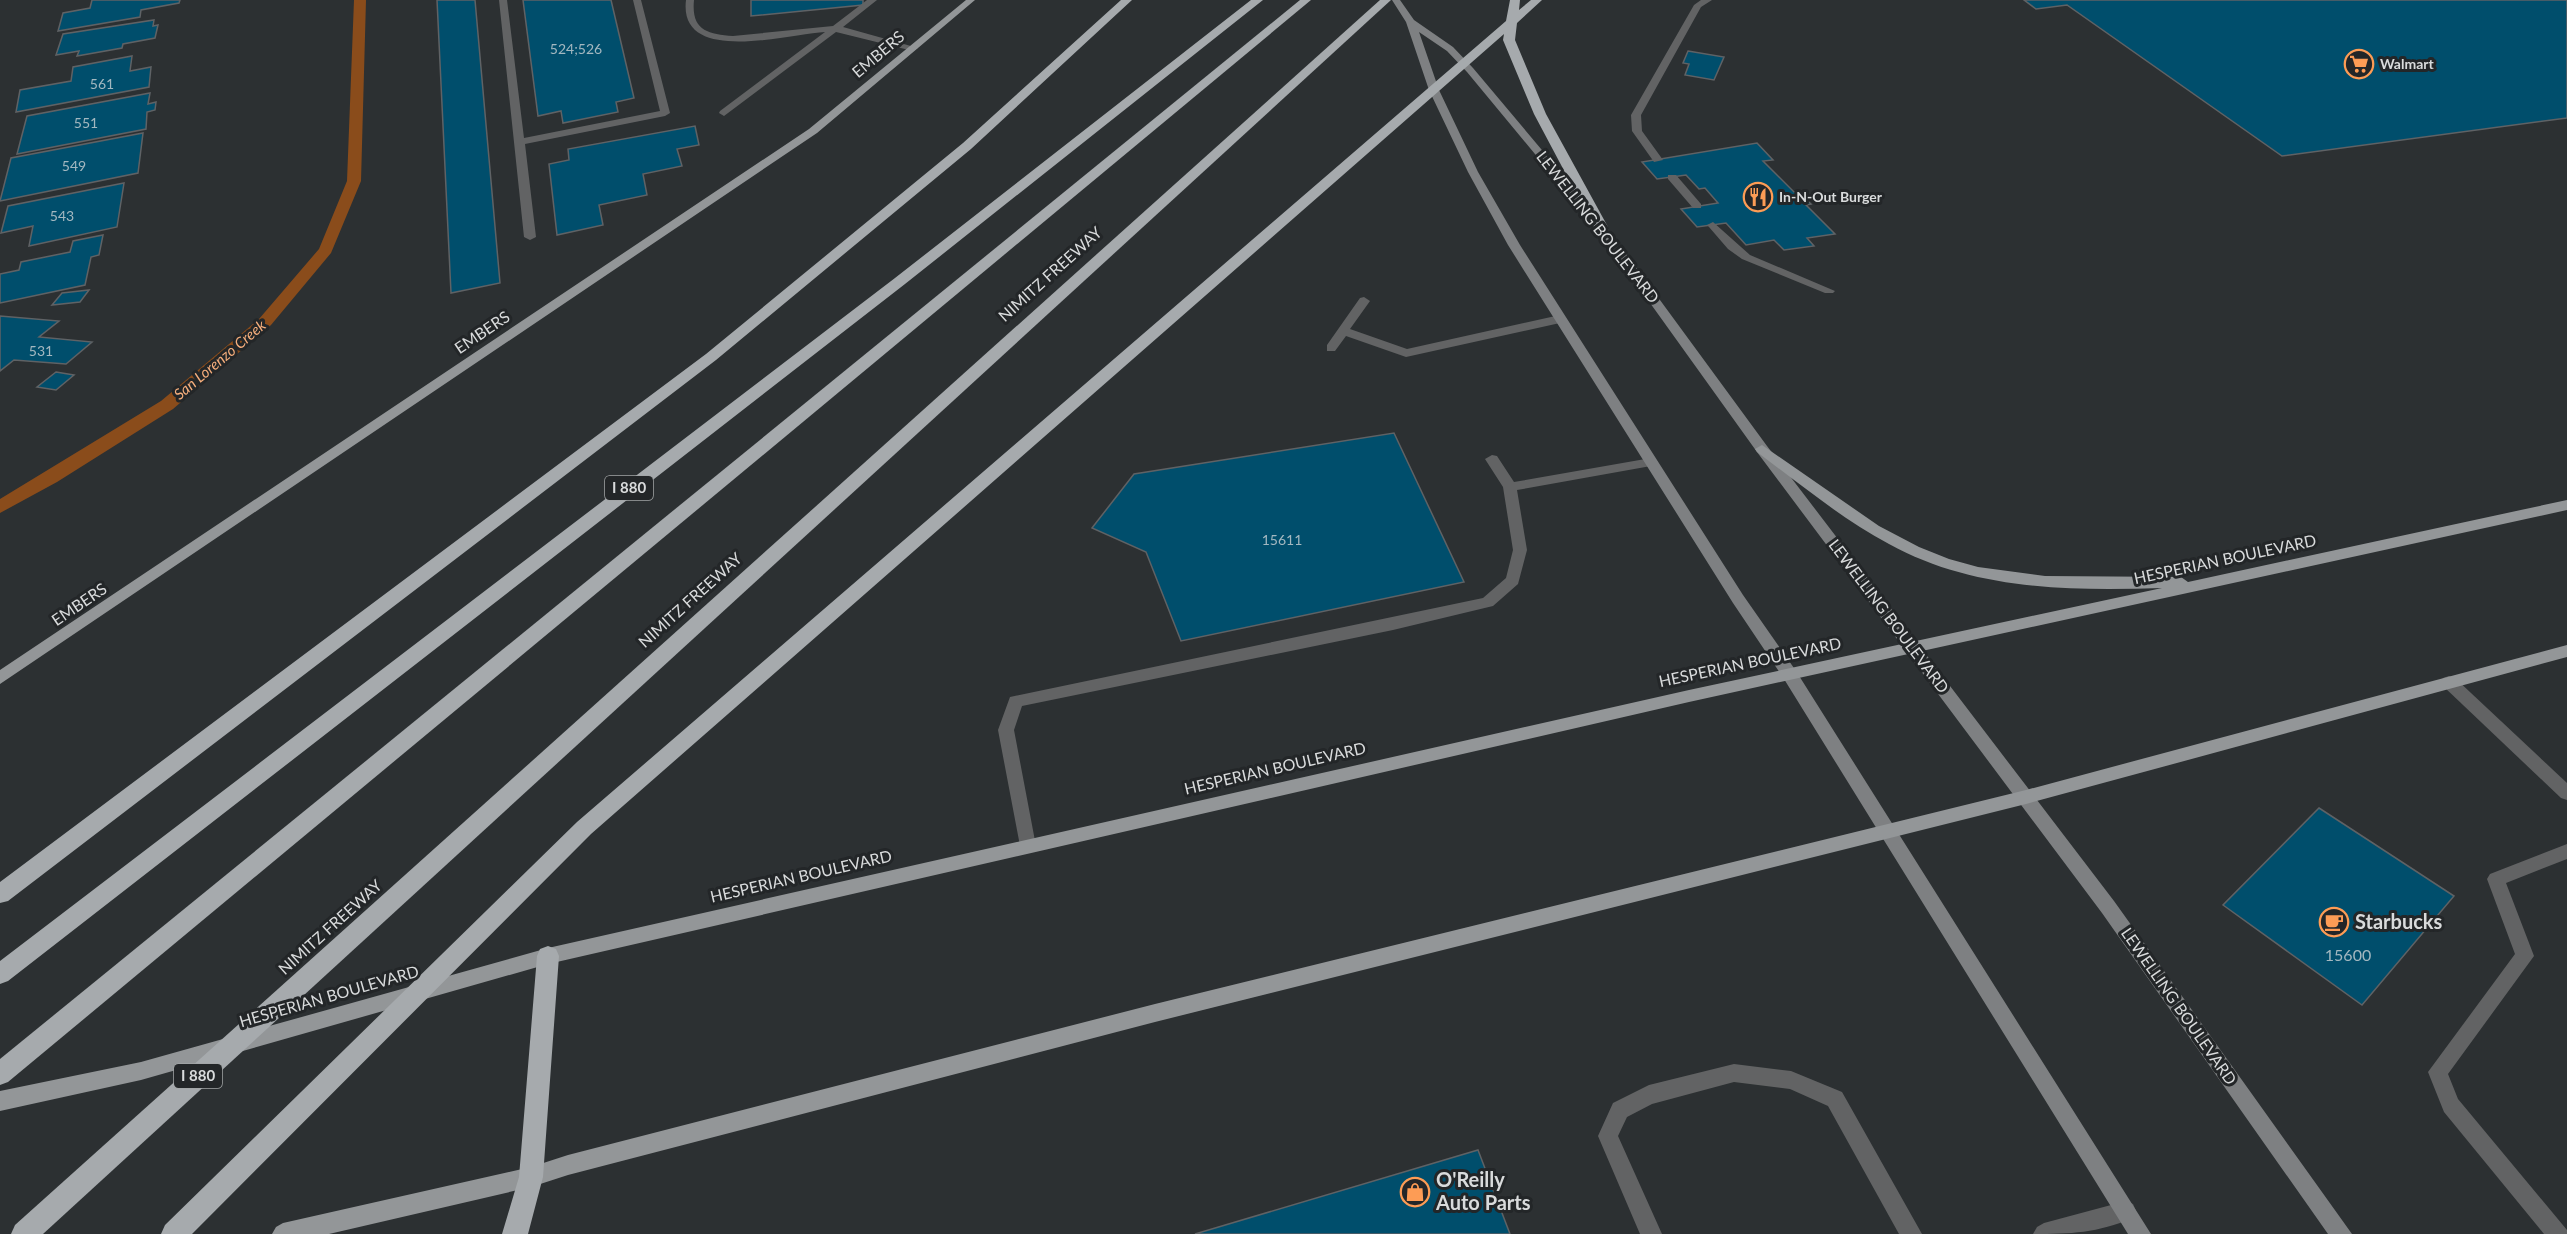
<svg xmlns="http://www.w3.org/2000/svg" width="2567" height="1234" viewBox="0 0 2567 1234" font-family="Lato,sans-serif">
<rect width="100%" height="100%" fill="#2c3032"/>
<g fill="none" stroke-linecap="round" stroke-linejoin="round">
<path fill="#8a4c1b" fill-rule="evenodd" d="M354,0h12l-5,181 -30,72 -60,72 -98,84 -116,73 -57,31v-14l161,-98 98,-82 60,-70 28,-68z"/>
</g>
<g fill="#004e6c" stroke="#5f6265" stroke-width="1.5">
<path d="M92,0h88l-1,3 -38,7 -1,7 -82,14 5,-18 27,-5z"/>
<path d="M437,0h38l25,283 -49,10z"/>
<path d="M523,0h88l23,98 -18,4 2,10 -55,11 -2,-12 -23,5z"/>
<path d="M751,0h112v5l-112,11z"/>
<path d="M2024,0h543v118l-285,38 -215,-151 -31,4z"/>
<path d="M154,20l-1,6 5,-1 -3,13 -32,6 -1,4 -45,8 2,-5 -23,4 7,-21z"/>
<path d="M1688,51l36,6 -10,23 -29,-5 4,-11 -6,-1z"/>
<path d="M132,56l-2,15 21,-4 -2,20 -133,25 4,-22 51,-9 2,-14z"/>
<path d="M150,93l-2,11 8,-2 -1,8 -8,2 -1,17 -129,25 10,-38z"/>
<path d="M695,126l4,19 -22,4 5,17 -39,8 4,21 -48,10 4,20 -46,10 -8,-71 20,-4 -1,-11z"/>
<path d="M143,133l-5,40 -138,28 11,-43z"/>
<path d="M1757,143l16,17 -10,1 31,31 3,-1 14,13 -5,1 29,29 -28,4 7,8 -30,4 -10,-10 -28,5 -20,-22 -29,4 -16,-18 37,-6 -13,-15 -6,1 -13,-14 -29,4 -15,-17z"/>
<path d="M124,183l-7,44 -88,19 4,-20 -32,7 7,-27z"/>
<path d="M103,235l-4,20 -8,2 -6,28 -85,18v-29l19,-4 2,-8 49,-10 3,-11z"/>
<path d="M89,290l-9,12 -28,3 10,-12z"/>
<path d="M0,316l59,5 -20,16 53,5 -26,22 -52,-4 -14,11z"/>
<path d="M56,372l18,3 -18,15 -19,-3z"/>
<path d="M1394,433l70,149 -283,59 -35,-89 -54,-24 42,-54z"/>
<path d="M2319,808l135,88 -92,109 -139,-100z"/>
<path d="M1478,1150l32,84h-315z"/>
</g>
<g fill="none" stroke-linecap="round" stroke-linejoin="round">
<g fill="#626364" fill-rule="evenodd">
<path d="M499,0h8l17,138 136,-27 -27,-111h8l29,113 -5,3 -140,28 11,93 -6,3 -6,-3z"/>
<path d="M686,0h8c-3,30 13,34 39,36l100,-10 34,-26h10l-34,27 75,21 -5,3 -77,-19 -112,84 -5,-3 1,-2 105,-79c-37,2 -147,34 -139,-32z"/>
<path d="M1701,0h11l-11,7 -60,108 1,16 21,29 -9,2 -22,-31 -1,-16 63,-110z"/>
<path d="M1668,175h8l25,29v4h-8l-25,-29z"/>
<path d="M1713,222l37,33 85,36 -2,2h-8l-83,-34 -14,-10 -19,-22 -2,-2z"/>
<path d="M1364,297l6,4 -20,28 57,20 153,-34 6,4 -6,4 -154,34 -60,-21 -11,15h-8v-6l33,-47z"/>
<path d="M1492,455l5,1 17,26 137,-24 7,4 -7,4 -134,24 10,60 -9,34 -25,22 -100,24 -371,76 -8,24 22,116 -3,5 -6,2 -6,-2 -23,-121 12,-33 473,-99 23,-20 7,-28 -10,-63 -18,-28z"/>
<path d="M2449,676l6,2 112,105v17l-6,-2 -118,-112 -2,-4 2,-4z"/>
<path d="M2567,844v15l-61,24 28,73 -86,118 10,25 109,131v4h-23l-100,-122 -16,-40 87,-118 -28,-75 3,-5z"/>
<path d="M1734,1064l57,7 51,21 80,142h-23l-71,-128 -38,-17 -56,-7 -82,22 -25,13 -9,19 44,98h-22l-42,-98 15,-33 36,-18z"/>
<path d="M2126,1201l7,3 3,7 -3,7c-36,15 -62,16 -100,16l4,-7 7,-4z"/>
</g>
<path fill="#7e8082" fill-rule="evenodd" d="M1392,0h8l14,20 39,27 20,21 132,157 162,221 347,455 238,333h-24l-226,-321 -345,-461 -160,-223 -130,-157 -20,-21 -28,-19 20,58 39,82 42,73 223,350 53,76 355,563h-23l-344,-555 -51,-76 -225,-358 -40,-73 -39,-82 -23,-68z"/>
<g fill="#939698" fill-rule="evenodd">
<path d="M966,0h9l-158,133 -817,551v-14l809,-541z"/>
<path d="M1762,445l117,81 40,21 30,12 29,8 67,9 136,1 7,5 379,-82v10l-878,192 -1141,262 -407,116 -141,31v-20l141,-29 407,-114 1141,-258 473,-102c-93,3 -190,2 -273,-44 -47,-25 -89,-60 -132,-92l-2,-3z"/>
<path d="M2567,645v12l-541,147 -871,218 -587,153 -37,12 -202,47h-57l4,-7 7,-4 248,-56 37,-12 587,-151 871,-214z"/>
</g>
<g fill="#a6aaad" fill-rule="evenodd">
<path d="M1121,0h11l-161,149 -255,211 -708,541 -8,2v-21l706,-528 257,-211z"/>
<path d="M1251,0h12l-358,284 -897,697 -8,3v-23l895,-683z"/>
<path d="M1300,0h11l-1303,1082 -8,3v-26z"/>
<path d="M1380,0h11l-1348,1234h-32l4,-9z"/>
<path d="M1510,0h10l-1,10 12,-10h11l-25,23 -2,17 31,74 62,113 -2,3 -5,1 -7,-4 -60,-113 -31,-74 1,-6 -913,800 -399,400h-31l4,-9 412,-403 929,-801z"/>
<path d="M548,946l8,3 3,7 -16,221 -15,57h-26l17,-57 18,-221 3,-7z"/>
</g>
</g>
<defs>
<g id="supermarket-ring" transform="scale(1.5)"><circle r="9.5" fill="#232628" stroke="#fd9c55" stroke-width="1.5"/><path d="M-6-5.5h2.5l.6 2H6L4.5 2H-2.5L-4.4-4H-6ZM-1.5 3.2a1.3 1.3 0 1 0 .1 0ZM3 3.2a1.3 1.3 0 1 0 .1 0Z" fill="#fd9c55"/></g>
<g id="restaurant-ring" transform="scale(1.5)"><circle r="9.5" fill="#232628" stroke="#fd9c55" stroke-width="1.5"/><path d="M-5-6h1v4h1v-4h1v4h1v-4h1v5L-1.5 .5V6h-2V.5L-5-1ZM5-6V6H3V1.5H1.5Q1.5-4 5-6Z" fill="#fd9c55"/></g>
<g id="cafe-ring" transform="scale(1.5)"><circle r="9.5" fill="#232628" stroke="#fd9c55" stroke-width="1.5"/><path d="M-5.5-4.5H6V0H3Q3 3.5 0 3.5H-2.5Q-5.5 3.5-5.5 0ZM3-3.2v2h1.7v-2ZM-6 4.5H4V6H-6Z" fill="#fd9c55"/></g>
<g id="shop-ring" transform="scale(1.5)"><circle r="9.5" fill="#232628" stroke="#fd9c55" stroke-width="1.5"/><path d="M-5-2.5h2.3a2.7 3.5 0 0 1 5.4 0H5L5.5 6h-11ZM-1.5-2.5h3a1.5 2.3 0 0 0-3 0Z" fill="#fd9c55"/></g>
</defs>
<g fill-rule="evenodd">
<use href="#supermarket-ring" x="2359" y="64"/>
<use href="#restaurant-ring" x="1758" y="197"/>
<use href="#cafe-ring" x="2334" y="922"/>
<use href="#shop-ring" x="1415" y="1192"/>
</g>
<g text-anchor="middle" stroke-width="6" stroke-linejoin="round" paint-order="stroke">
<g font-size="14" fill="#a3b8c0">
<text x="576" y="54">524;526</text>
<text x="102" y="89">561</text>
<text x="86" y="128">551</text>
<text x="74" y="171">549</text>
<text x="62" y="221">543</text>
<text x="41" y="356">531</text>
<text x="1282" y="545">15611</text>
</g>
<g font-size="14" font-weight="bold" fill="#d9dbdc" stroke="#232628" text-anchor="start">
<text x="2380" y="69">Walmart</text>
<text x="1779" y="202">In-N-Out Burger</text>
</g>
<g font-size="15" font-style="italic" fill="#f6ae7c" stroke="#232628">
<text transform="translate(220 360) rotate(-40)" y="5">San Lorenzo Creek</text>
</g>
<g fill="#232628" stroke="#a2a5a6" stroke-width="1.5">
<rect x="605" y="476" width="48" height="24" rx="4.5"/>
<rect x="174" y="1064" width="48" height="24" rx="4.5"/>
</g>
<g font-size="15" font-weight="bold" fill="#d9dbdc">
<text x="629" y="493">I 880</text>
<text x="198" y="1081">I 880</text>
</g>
<g font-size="16" fill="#d9dbdc" stroke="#232628">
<text transform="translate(878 54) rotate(-40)" y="6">EMBERS</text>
<text transform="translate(1598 227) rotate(52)" y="6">LEWELLING BOULEVARD</text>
<text transform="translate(1050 274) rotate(-42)" y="6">NIMITZ FREEWAY</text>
<text transform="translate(482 332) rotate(-34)" y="6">EMBERS</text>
<text transform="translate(2225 559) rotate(-12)" y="6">HESPERIAN BOULEVARD</text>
<text transform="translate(690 600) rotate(-42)" y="6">NIMITZ FREEWAY</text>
<text transform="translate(79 604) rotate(-34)" y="6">EMBERS</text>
<text transform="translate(1889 616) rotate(53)" y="6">LEWELLING BOULEVARD</text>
<text transform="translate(1750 662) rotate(-12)" y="6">HESPERIAN BOULEVARD</text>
<text transform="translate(1275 768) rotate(-13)" y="6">HESPERIAN BOULEVARD</text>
<text transform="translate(801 876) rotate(-13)" y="6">HESPERIAN BOULEVARD</text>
<text transform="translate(330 927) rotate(-42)" y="6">NIMITZ FREEWAY</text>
<text transform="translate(329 996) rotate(-16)" y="6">HESPERIAN BOULEVARD</text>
<text transform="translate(2179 1006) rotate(55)" y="6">LEWELLING BOULEVARD</text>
</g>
<g font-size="16" fill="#a3b8c0">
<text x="2348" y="961">15600</text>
</g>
<g font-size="20" font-weight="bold" fill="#d9dbdc" stroke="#232628" text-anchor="start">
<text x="2355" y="929">Starbucks</text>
<text x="1436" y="1187">O'Reilly<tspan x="1436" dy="23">Auto Parts</tspan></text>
</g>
</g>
</svg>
